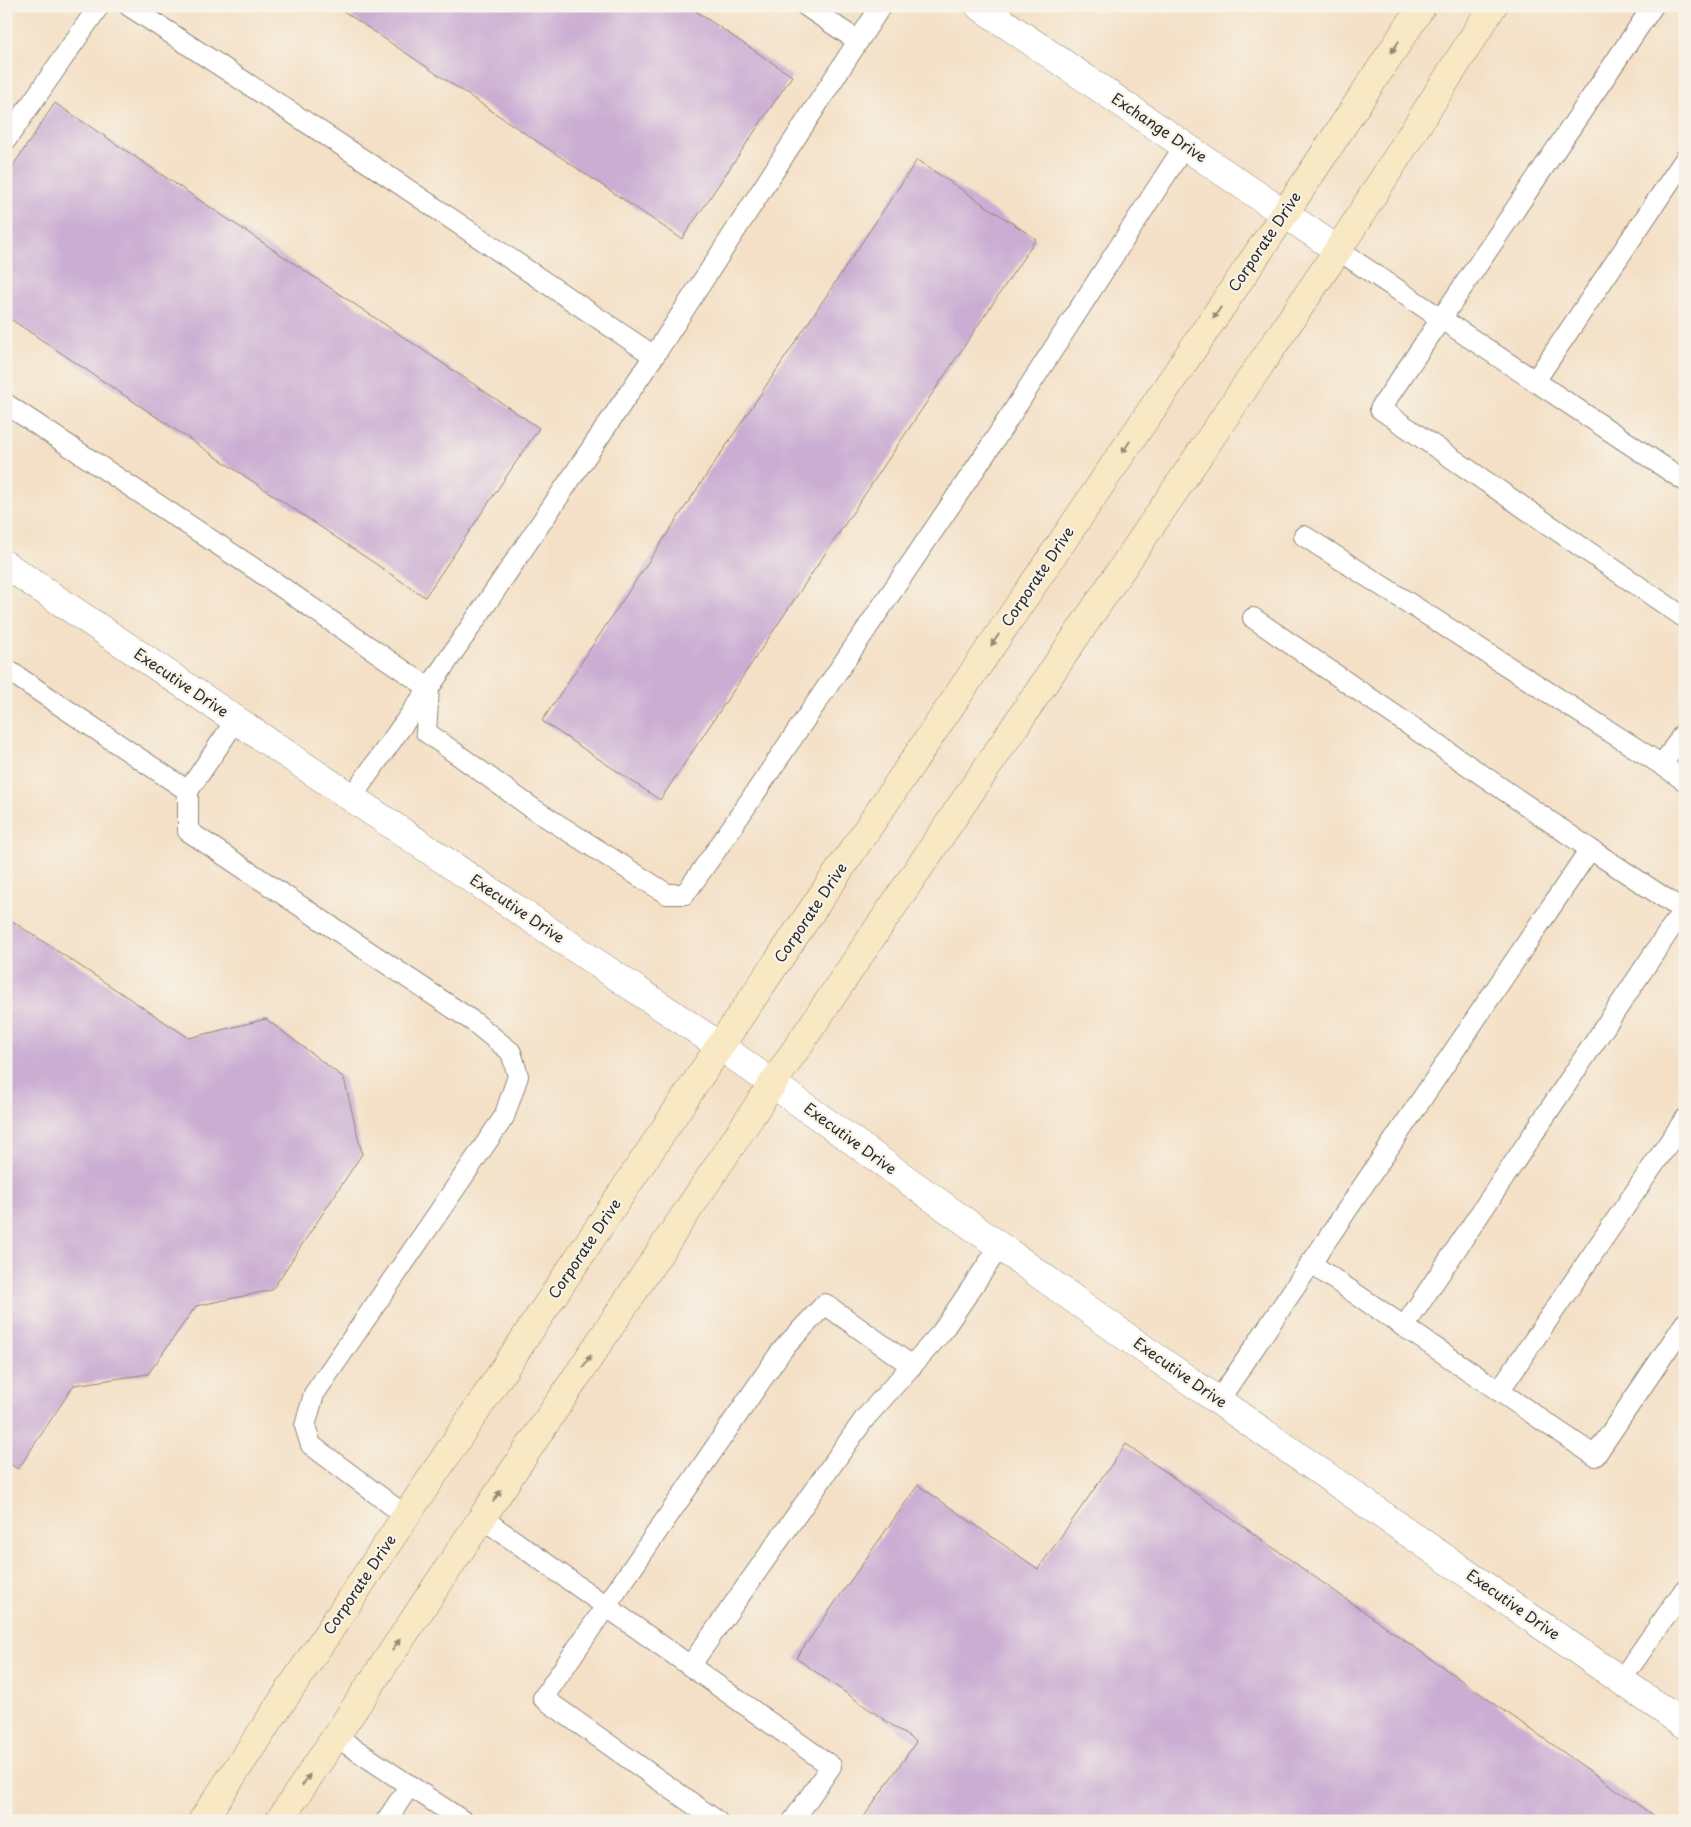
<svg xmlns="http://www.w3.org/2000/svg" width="1691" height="1827" viewBox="0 0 1691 1827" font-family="'Playpen Sans',sans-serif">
<rect width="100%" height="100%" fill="#f7f3e8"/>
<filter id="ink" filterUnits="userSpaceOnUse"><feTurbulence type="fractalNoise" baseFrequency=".02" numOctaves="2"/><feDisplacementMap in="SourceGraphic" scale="10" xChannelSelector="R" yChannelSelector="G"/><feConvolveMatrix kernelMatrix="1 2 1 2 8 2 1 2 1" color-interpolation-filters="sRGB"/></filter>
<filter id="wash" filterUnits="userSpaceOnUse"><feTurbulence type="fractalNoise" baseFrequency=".0096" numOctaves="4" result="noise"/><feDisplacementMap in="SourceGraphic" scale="20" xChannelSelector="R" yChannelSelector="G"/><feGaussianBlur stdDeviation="1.12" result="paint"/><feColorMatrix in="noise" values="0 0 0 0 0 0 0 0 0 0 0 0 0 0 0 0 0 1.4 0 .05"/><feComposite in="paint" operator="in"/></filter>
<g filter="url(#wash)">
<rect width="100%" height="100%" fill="#f4e0c6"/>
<g id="blocks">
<g fill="#cbadd3">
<path d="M336,6h352l104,70 -110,163z"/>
<path d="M55,103l484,325 -114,169 -419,-281v-140z"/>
<path d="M917,160l119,79 -376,561 -118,-79z"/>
<path d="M6,917l183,121 77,-19 78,59 18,76 -90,136 -76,16 -48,68 -74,11 -56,84 -12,-7z"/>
<path d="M1126,1444l535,377h-800l55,-79 -120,-84 122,-173 120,84z"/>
</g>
</g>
</g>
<g filter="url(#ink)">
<use href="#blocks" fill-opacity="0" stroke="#908678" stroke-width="1"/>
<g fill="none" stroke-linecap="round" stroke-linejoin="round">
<g stroke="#908678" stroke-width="22">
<g id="lane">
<path d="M129,6l250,164 275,186 -225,332 -78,110"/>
<path d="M806,6l52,35"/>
<path d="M1653,6l-273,403 305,209"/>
<path d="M6,140l93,-134"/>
<path d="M1338,250l347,231"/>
<path d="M654,356l227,-350"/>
<path d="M1535,381l150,-222"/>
<path d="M6,404l252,167 171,117"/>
<path d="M1304,536l358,229 23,-34"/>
<path d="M6,669l182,122"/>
<path d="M429,688l-3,44 106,76 135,86h18l32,-45 273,-402 195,-302"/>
<path d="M236,720l-48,71v40l286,191 37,30 7,24 -14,41 -190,277 -9,32 6,19 95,71"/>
<path d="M1662,765l23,16"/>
<path d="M1310,1263l285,193 90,-133"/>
<path d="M1404,1327l279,-417 -93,-61"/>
<path d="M1499,1391l186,-272"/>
<path d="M1219,1400l371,-551 -337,-231"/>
<path d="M482,1518l349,248 -38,55"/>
<path d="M690,1666l175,-248 76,-85 59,-87"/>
<path d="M1621,1680l64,-91"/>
<path d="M335,1736l128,85"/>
<path d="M386,1821l24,-36"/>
<path d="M717,1821l-174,-123 239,-348 43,-46 87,62"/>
</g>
</g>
<g stroke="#908678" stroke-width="29">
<g id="street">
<path d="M979,6l359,244"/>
<path d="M6,565l714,481 418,299 547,380"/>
</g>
</g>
<g stroke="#908678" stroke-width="29">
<g id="secondary">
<path d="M202,1821l518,-775 565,-833 137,-207"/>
<path d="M279,1821l494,-738 565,-833 155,-244"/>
</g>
</g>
<use href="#lane" stroke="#fff" stroke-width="20"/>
<use href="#street" stroke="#fff" stroke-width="28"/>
<use href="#secondary" stroke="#f8e8c3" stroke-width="28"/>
</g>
<defs><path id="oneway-solid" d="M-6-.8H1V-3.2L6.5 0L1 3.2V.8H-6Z" transform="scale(1.25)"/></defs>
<g fill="#928a77">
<use href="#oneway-solid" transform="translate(1395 47) rotate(124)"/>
<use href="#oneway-solid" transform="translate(1217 313) rotate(124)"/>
<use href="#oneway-solid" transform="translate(1126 447) rotate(124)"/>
<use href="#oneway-solid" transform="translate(995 640) rotate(124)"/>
<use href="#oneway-solid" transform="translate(587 1361) rotate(-56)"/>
<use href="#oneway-solid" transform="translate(497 1496) rotate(-56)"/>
<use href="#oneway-solid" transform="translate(396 1645) rotate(-56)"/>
<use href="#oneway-solid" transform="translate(306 1780) rotate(-56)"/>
</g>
</g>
<g text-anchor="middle" stroke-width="4.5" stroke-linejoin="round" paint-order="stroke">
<g font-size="15" fill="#2b2b2b" stroke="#f7f3e8">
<text transform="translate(1159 128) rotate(34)" y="5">Exchange Drive</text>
<text transform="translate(1265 242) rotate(-56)" y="5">Corporate Drive</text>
<text transform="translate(1038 577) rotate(-56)" y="5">Corporate Drive</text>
<text transform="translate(181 683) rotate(34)" y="5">Executive Drive</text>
<text transform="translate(517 909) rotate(34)" y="5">Executive Drive</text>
<text transform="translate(811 913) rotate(-56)" y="5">Corporate Drive</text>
<text transform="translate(850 1139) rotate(36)" y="5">Executive Drive</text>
<text transform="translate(585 1249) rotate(-56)" y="5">Corporate Drive</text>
<text transform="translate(1180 1373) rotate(35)" y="5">Executive Drive</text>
<text transform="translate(360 1585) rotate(-56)" y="5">Corporate Drive</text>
<text transform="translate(1513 1605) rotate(35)" y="5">Executive Drive</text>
</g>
</g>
<rect width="1691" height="1827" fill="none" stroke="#f7f3e8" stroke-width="25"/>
</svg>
